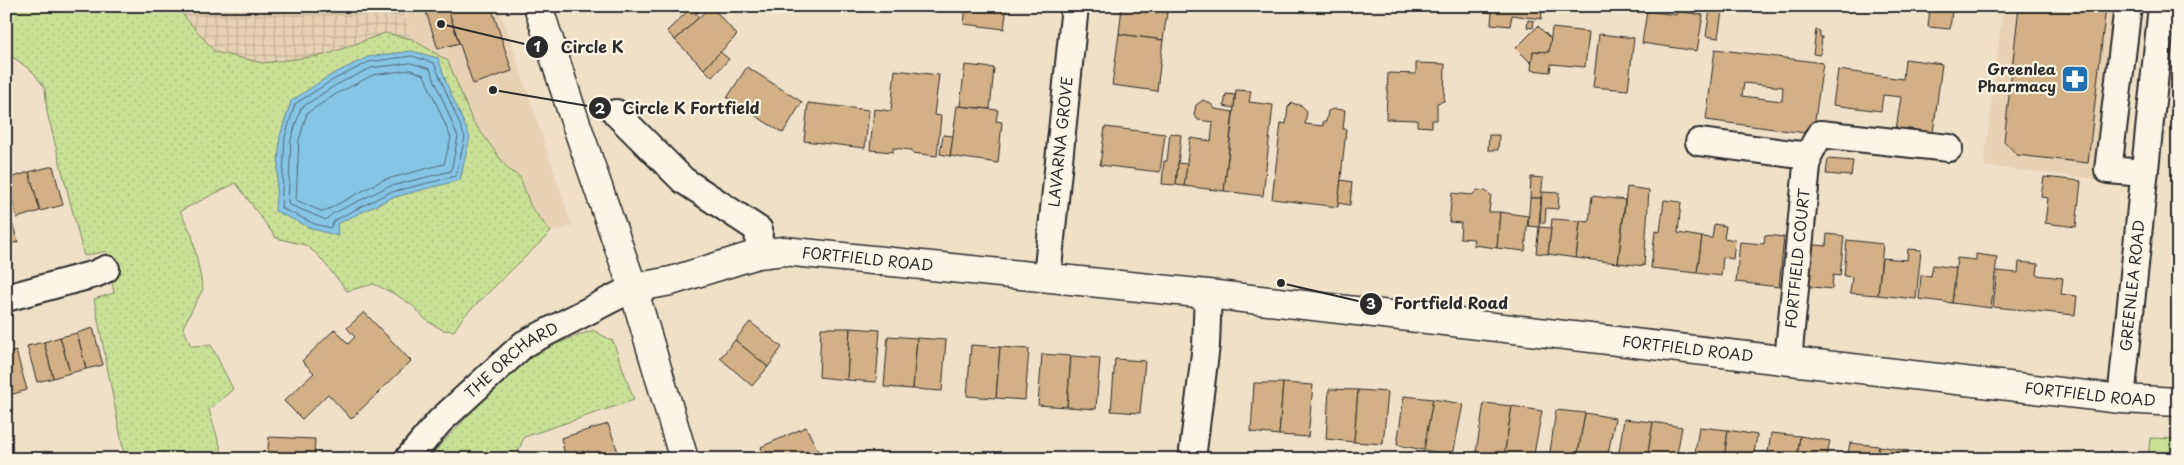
<svg xmlns="http://www.w3.org/2000/svg" width="2184" height="465" viewBox="0 0 2184 465" font-family="'Playpen Sans',sans-serif">
<defs>
<pattern id="industrial-grid" width="8" height="8" patternUnits="userSpaceOnUse" patternTransform="scale(1.25)"><rect width="8" height="8" fill="#e7d2b4"/><path d="M0 4h8M4 0v8" fill="none" stroke="#c6b49b"/></pattern>
<pattern id="grass-dots" width="8" height="8" patternUnits="userSpaceOnUse" patternTransform="scale(1.25)"><rect width="8" height="8" fill="#cae096"/><path d="M2 2h.1M6 6h.1" fill="none" stroke="#aec081" stroke-width="1.8" stroke-linecap="round"/></pattern>
</defs>
<rect width="100%" height="100%" fill="#f0e0c8"/>
<filter id="ink" filterUnits="userSpaceOnUse"><feTurbulence type="fractalNoise" baseFrequency=".02" numOctaves="2"/><feDisplacementMap in="SourceGraphic" scale="10" xChannelSelector="R" yChannelSelector="G"/><feConvolveMatrix kernelMatrix="1 2 1 2 8 2 1 2 1" color-interpolation-filters="sRGB"/></filter>
<g filter="url(#ink)">
<g fill="#e7d2b4">
<path d="M401,6h98l73,220 -21,6 -20,-25 -11,-30 -12,-8 -36,-49 -24,-59 -36,-22z"/>
<path d="M2003,6h140l-21,176 -138,-16z"/>
</g>
<path fill="url(#industrial-grid)" d="M179,6h222l11,33 -28,-6 -59,22 -62,8 -48,-11 -37,-43z"/>
<g fill="url(#grass-dots)" stroke="#7a8660">
<path d="M6,6h173l-1,3 37,43 48,11 62,-8 60,-22 27,6 36,22 24,59 36,49 12,8 11,30 20,25 -88,85 -9,14 -11,-1 -16,-9 -14,-15 -18,-12 -21,-10 -27,7 -30,-37 -12,-9 -29,-7 -40,-55 -56,28 12,24 11,54 -20,38 8,19 20,-1 22,44 -24,21 15,49h-99l-31,-160 20,-6 -8,-42 -22,5 -37,-144 -2,-24 -12,-16 -27,-20z"/>
<path d="M593,330l20,11 21,59 -110,37 -9,22h-85l3,-6 91,-97z"/>
</g>
<path fill="#cae096" stroke="#7a8660" d="M2150,438l28,1v20h-30z"/>
<path fill="#87c5e7" stroke="#62879c" d="M412,51l26,7 10,29 22,50 -10,43 -69,18 -54,26 1,12 -25,-7 -38,-18 5,-75 11,-35 38,-25 39,-19z"/>
<g fill="none" stroke-linecap="round" stroke-linejoin="round">
<g stroke="#506976" stroke-width="1">
<path d="M412,56l22,7 31,74 -9,39 -68,17 -53,27 -5,8 -15,-4 -34,-16 4,-71 10,-33 36,-23 38,-19z"/>
<path d="M411,63l19,6 28,68 -7,34 -64,16 -55,27 -6,6 -38,-16 3,-65 10,-31 33,-22 37,-18z"/>
<path d="M411,70l13,5 27,63 -7,26 -61,16 -60,32 -27,-12 3,-60 8,-27 31,-20 35,-18z"/>
</g>
</g>
<g fill="#d3b085" stroke="#2b2b2b" fill-rule="evenodd">
<path d="M424,6h23l12,37 -21,6z"/>
<path d="M447,6h44l21,65 -39,13z"/>
<path d="M692,6h12l-7,7 -6,-5z"/>
<path d="M711,6l26,29 -33,34 -29,-29z"/>
<path d="M966,6h41l-3,23 -40,-5z"/>
<path d="M1122,6h46l-5,34 -44,-6z"/>
<path d="M1262,6h16v5l-17,-1z"/>
<path d="M1489,6h54l-2,13 -29,-4 -2,11 -19,-2 1,-12h-4z"/>
<path d="M2019,6h87l-18,157 -71,-8 -13,-14z"/>
<path d="M691,8l8,9 -24,23 -8,-9z"/>
<path d="M1930,8l22,3 -2,18 -22,-2z"/>
<path d="M1710,9l12,2 -4,27 -12,-2z"/>
<path d="M1647,11l29,4 1,-4 26,4 -6,36 -55,-8z"/>
<path d="M1528,20l6,1 -1,7 -6,-1z"/>
<path d="M1538,26l13,13 -2,13 -16,-1 -1,13 -16,-16z"/>
<path d="M1552,28l37,4 -4,35 -34,-3 -1,8 -19,-2 2,-19 16,1z"/>
<path d="M1816,30l4,1v6h2l-2,18 -7,-1z"/>
<path d="M1119,34l44,6 -6,51 -45,-6z"/>
<path d="M1599,34l35,4 -6,52 -35,-3z"/>
<path d="M1715,49l108,14 -10,71 -107,-14zM1744,83l39,4 -1,14 -40,-5z"/>
<path d="M720,52l9,7 -17,18 -8,-8z"/>
<path d="M1905,59l37,5 -10,77 -37,-5 6,-39 -18,-2 -2,16 -48,-6 5,-35 65,9z"/>
<path d="M1416,63l29,1 -1,37 -7,2v17h-5v7l-15,-1v-6l-31,-1 2,-46 28,1z"/>
<path d="M965,65l29,3 -4,41 -30,-3z"/>
<path d="M747,67l55,35 -19,31 -56,-35z"/>
<path d="M895,70l44,5 -5,40 7,1 -4,40 -25,-3v-3l-19,-2v4l-23,-2 4,-41 17,2z"/>
<path d="M1236,90l15,1 -2,11 24,3 -10,91 -39,-5z"/>
<path d="M1226,94l9,1 -1,13 -10,-2z"/>
<path d="M1203,100l8,4 4,5 18,3 -9,79 -40,-5 6,-48 21,3 2,-19 -15,-2 -4,-5 2,-10z"/>
<path d="M808,103l61,7 -4,38 -61,-7z"/>
<path d="M1292,103l10,3 5,5 -2,13 18,2v-4h3l2,-11 5,-2 12,1 -2,19h3l-8,78 -66,-8 9,-76 5,1 2,-17z"/>
<path d="M957,106l41,4 -2,11 6,1 -4,41 -48,-7z"/>
<path d="M1105,127l60,7 -5,38 -60,-7z"/>
<path d="M1170,133l11,2 -5,50 -14,-1 2,-23h3z"/>
<path d="M943,135l10,1 -3,20 -10,-2z"/>
<path d="M1489,135h10l-1,15h-10z"/>
<path d="M1828,159l25,2 -2,15 -25,-2z"/>
<path d="M1178,163l9,1 -3,22 -8,-1z"/>
<path d="M53,166l10,39 -23,6 -11,-39z"/>
<path d="M29,172l11,39 -23,7 -10,-39z"/>
<path d="M1531,177l12,1 -2,20h-11z"/>
<path d="M2044,177l37,4 -5,46 -31,-4 3,-25 -7,-1z"/>
<path d="M1341,180l11,2 -2,23 -12,-2z"/>
<path d="M1627,187l22,3 -5,76 -26,-3z"/>
<path d="M1477,190l8,1 6,4 -2,17h11l-3,36 -24,-3 1,-6 -14,-1 1,-15 -12,-1 3,-29 20,2z"/>
<path d="M1542,192l17,1 -1,16 -12,-1 -1,15h-5z"/>
<path d="M1592,196l33,4 -7,63 -42,-5 4,-37 9,1z"/>
<path d="M1530,198h11l-2,29 -11,-1z"/>
<path d="M1664,200l17,2 -3,31 24,4 -5,36 -46,-5 4,-37 5,1z"/>
<path d="M6,203l12,39 -12,3z"/>
<path d="M1500,212l28,4 -3,35 -28,-3z"/>
<path d="M1552,219l28,2 -4,37 -28,-4z"/>
<path d="M1714,224l12,2 -2,12 11,2 -2,19 -10,-2 -2,19 -24,-3 5,-36 10,1z"/>
<path d="M1539,227l12,1 -3,26 -12,-1z"/>
<path d="M1827,234l17,2 -4,40 -7,-1 -1,14 -29,-3 4,-42 19,2z"/>
<path d="M1765,235l19,2 -5,50 -43,-5 4,-40 24,2z"/>
<path d="M1847,240l36,4 -5,51 -28,-2 2,-16 -8,-1z"/>
<path d="M1908,249l13,1 -5,49 -38,-4 4,-37 25,2z"/>
<path d="M1976,254l21,3 -6,51 -39,-5 5,-45 19,2z"/>
<path d="M2019,262l19,2 -1,11 26,3 -2,16 16,2 -2,19 -82,-8 4,-36 21,2z"/>
<path d="M1933,265l23,3 -4,35 -33,-4 2,-24 10,1z"/>
<path d="M364,312l47,49 -60,58 -23,-25 -26,25 -18,-18 30,-28 -12,-12 33,-32 13,15 7,-7 -8,-9z"/>
<path d="M750,322l32,25 -14,20 -33,-27z"/>
<path d="M93,328l10,37 -17,4 -9,-36z"/>
<path d="M821,328h29l-3,52 -28,-3z"/>
<path d="M850,328l30,2 -4,52 -29,-2z"/>
<path d="M77,333l9,36 -16,4 -10,-36z"/>
<path d="M888,336l29,2 -4,51 -29,-2z"/>
<path d="M60,337l10,36 -17,5 -9,-36z"/>
<path d="M917,338l29,2 -4,51 -29,-2z"/>
<path d="M735,340l33,27 -16,19 -32,-28z"/>
<path d="M44,342l9,36 -16,4 -10,-36z"/>
<path d="M971,345l29,2 -4,51 -29,-2z"/>
<path d="M1000,347l29,2 -4,51 -29,-2z"/>
<path d="M16,351l11,39 -21,6v-42z"/>
<path d="M1042,354l29,2 -4,51 -29,-2z"/>
<path d="M1071,356l29,2 -4,51 -29,-2z"/>
<path d="M1115,359l30,2 -5,52 -29,-2z"/>
<path d="M1254,383h29l-4,52 -28,-3z"/>
<path d="M1283,383l30,2 -5,52 -29,-2z"/>
<path d="M1329,389l29,1 -4,52 -28,-3z"/>
<path d="M1358,390l30,2 -5,52 -29,-2z"/>
<path d="M1404,396l29,3 -9,51 -27,-5z"/>
<path d="M1433,399l30,5 -10,51 -29,-5z"/>
<path d="M1484,403l28,3 -8,51 -28,-5z"/>
<path d="M1512,406l30,5 -9,48 -29,-2z"/>
<path d="M1556,410l29,3 -8,46h-28z"/>
<path d="M1585,413l30,5 -8,41h-30z"/>
<path d="M1624,419l29,3 -6,37h-29z"/>
<path d="M1653,422l29,5 -6,32h-29z"/>
<path d="M608,424l10,28 -26,7h-26l-5,-21z"/>
<path d="M806,427l13,26 -14,6h-40l-4,-12z"/>
<path d="M1699,427l29,3 -4,29h-30z"/>
<path d="M1728,430l29,5 -4,24h-29z"/>
<path d="M1771,433l29,3 -3,23h-30z"/>
<path d="M1800,436l30,5 -4,18h-29z"/>
<path d="M269,437l46,2 -1,20h-47z"/>
<path d="M1850,443l29,3 -2,13h-30z"/>
<path d="M1879,446l30,5 -2,8h-30z"/>
<path d="M1930,451l28,5v3h-30z"/>
<path d="M618,452l2,7h-28z"/>
<path d="M819,453l2,6h-16z"/>
<path d="M1958,456l17,3h-17z"/>
</g>
<g fill="none" stroke-linecap="round" stroke-linejoin="round">
<g stroke="#2b2b2b" stroke-width="30">
<g id="street">
<path d="M2128,6l-20,164 36,3"/>
<path d="M616,113l67,67 76,50 -1,24"/>
<path d="M1699,142l109,14"/>
<path id="s1" d="M1047,277l28,-271"/>
<path d="M6,298l89,-24 11,-5"/>
<path id="s2" d="M1788,360l20,-204 12,-22 129,14"/>
<path id="s3" d="M2121,399l41,-393"/>
<path id="s4" d="M408,459l32,-38 84,-77 109,-56"/>
<path d="M1192,459l14,-114 2,-51"/>
</g>
</g>
<g stroke="#2b2b2b" stroke-width="31">
<g id="secondary">
<path d="M538,6l33,103 62,179 51,171"/>
<path id="s5" d="M633,288l38,-7 87,-27 26,-3 424,43 913,105 57,3"/>
</g>
</g>
<use href="#street" stroke="#fcf5e5" stroke-width="26"/>
<use href="#secondary" stroke="#fcf5e5" stroke-width="28"/>
</g>
</g>
<defs>
<g id="pharmacy-square" transform="scale(1.4375)"><rect x="-9" y="-9" width="18" height="18" rx="4" fill="#1f6fb2" stroke="#fcf5e5"/><path d="M-2-6h4v4h4v4h-4v4h-4v-4h-4v-4h4Z" fill="#fff"/></g>
</defs>
<g fill-rule="evenodd">
<use href="#pharmacy-square" x="2075" y="79"/>
</g>
<g text-anchor="middle" stroke-width="4.5" stroke-linejoin="round" paint-order="stroke">
<g font-size="15" font-weight="bold" fill="#2b2b2b" stroke="#fcf5e5" text-anchor="end">
<text x="2056" y="75">Greenlea<tspan x="2056" dy="17">Pharmacy</tspan></text>
</g>
<g font-size="15" fill="#2b2b2b" stroke="#fcf5e5">
<text dy="5" stroke="none"><textPath href="#s1" startOffset="136">LAVARNA GROVE</textPath></text>
<text dy="5" stroke="none"><textPath href="#s2" startOffset="102">FORTFIELD COURT</textPath></text>
<text dy="5" stroke="none"><textPath href="#s5" startOffset="240">FORTFIELD ROAD</textPath></text>
<text dy="5" stroke="none"><textPath href="#s3" startOffset="114">GREENLEA ROAD</textPath></text>
<text dy="5" stroke="none"><textPath href="#s5" startOffset="1065">FORTFIELD ROAD</textPath></text>
<text dy="5" stroke="none"><textPath href="#s4" startOffset="144">THE ORCHARD</textPath></text>
<text dy="5" stroke="none"><textPath href="#s5" startOffset="1470">FORTFIELD ROAD</textPath></text>
</g>
</g>
<path fill="none" stroke="#2b2b2b" stroke-width="2" d="M441 24L537 47M493 90L600 108M1281 283L1371 304"/>
<g fill="#2b2b2b" stroke="#fcf5e5" stroke-width="2">
<circle cx="441" cy="24" r="5"/>
<circle cx="493" cy="90" r="5"/>
<circle cx="1281" cy="283" r="5"/>
<circle cx="537" cy="47" r="12"/>
<circle cx="600" cy="108" r="12"/>
<circle cx="1371" cy="304" r="12"/>
</g>
<g font-size="15" text-anchor="middle" font-weight="bold" fill="#fff">
<text x="537" y="52">1</text>
<text x="600" y="114">2</text>
<text x="1371" y="309">3</text>
</g>
<g font-size="16" text-anchor="middle" font-weight="bold" fill="#2b2b2b" stroke="#fcf5e5" stroke-width="4.5" stroke-linejoin="round" paint-order="stroke">
<text x="592" y="53">Circle K</text>
<text x="691" y="114">Circle K Fortfield</text>
<text x="1451" y="309">Fortfield Road</text>
</g>
<rect width="2184" height="465" fill="none" stroke="#fcf5e5" stroke-width="25"/>
<rect x="12" y="12" width="2159" height="440" fill="none" stroke="#2b2b2b" stroke-width="2" filter="url(#ink)"/>
</svg>
